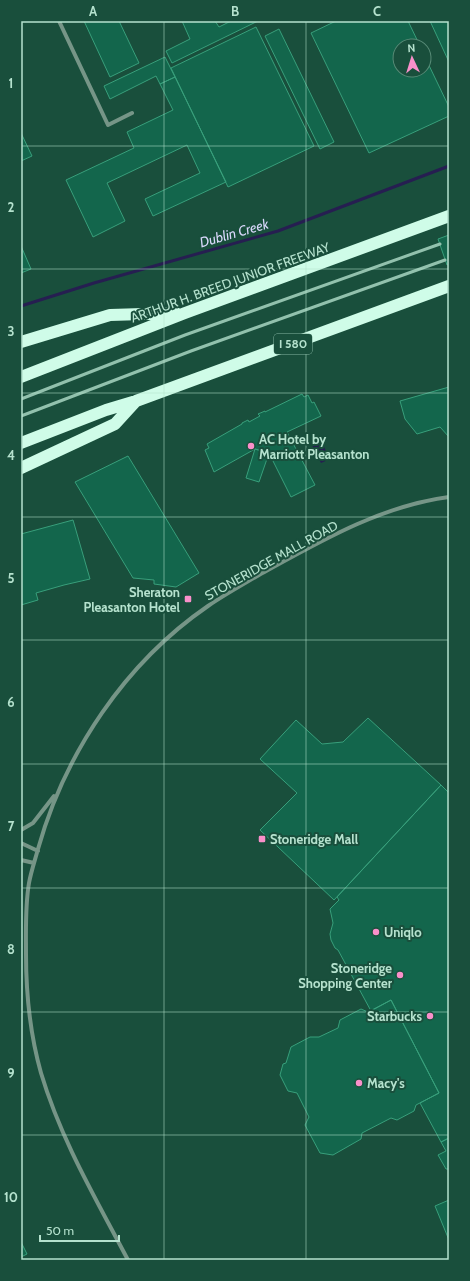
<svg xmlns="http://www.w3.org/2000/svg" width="470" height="1281" viewBox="0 0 470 1281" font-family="Cabin,sans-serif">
<rect width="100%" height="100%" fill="#194f3c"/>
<path fill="#261e51" d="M321 441 330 459 321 463 312 445Z"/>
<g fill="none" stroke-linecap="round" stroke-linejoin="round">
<path stroke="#261e51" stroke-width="3" d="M21 306 94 283 278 231 449 166"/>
</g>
<path fill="#13664c" stroke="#389f7b" d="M84 21H119L139 63 110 77Z
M182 21H215L219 27 231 21H258L172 63 166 51 190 39Z
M336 21H408L420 46H400V70H424V55L449 107V116L369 153 311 33Z
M430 21H449V62Z
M256 27 314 146 228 187 171 68Z
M279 29 334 142 320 149 265 36Z
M165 57 175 77 160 84 156 76 110 99 104 86Z
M175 77 226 182 153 216 145 199 200 173 187 145 107 183 125 221 93 237 66 180 134 148 127 132 173 110 160 84Z
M21 133 32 156 21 161Z
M449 235V264L447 265 438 239Z
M21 246 31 269 21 273Z
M449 387V437L440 427 417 434 405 419 400 401Z
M302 394 304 397 308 395 312 403 314 402 321 416 287 432 315 485 291 497 269 453 255 449 214 472 205 450 209 448 207 444 242 424V423L248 420 249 422 260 416 258 414 265 411V412Z
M255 449 269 453 259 482 246 478Z
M128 456 199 573 176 587 154 584V580L133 578 75 482Z
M73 520 90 579 64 585 36 593 38 600 21 605V534Z
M368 718 441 785 334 900 260 830 297 793 260 759 296 720 322 744 343 742Z
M441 785 449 793V1138L441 1142 420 1103 439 1093 391 1000 371 1011 338 950 335 948 331 940 330 934 333 923 330 909 339 900 337 897Z
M391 1000 439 1093 416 1105 414 1111 397 1120 391 1118 362 1133 361 1139 333 1155 320 1153 305 1125 309 1117 297 1093 288 1091 280 1075 283 1064 286 1063 291 1047 310 1037H319L338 1028 340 1020 361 1009 368 1012Z
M449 1138V1169H446L438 1155 446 1151 441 1142Z
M449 1200V1240L435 1206Z
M21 1242 27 1254 21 1257Z"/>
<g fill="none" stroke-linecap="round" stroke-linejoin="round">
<path stroke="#769587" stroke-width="4" d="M59 21 108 125 132 113
M21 830 33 823 54 796
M21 843 38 851
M21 860 34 863
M128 1260C96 1199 61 1140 41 1073 30 1034 26 994 26 954 26 930 25 906 29 883 31 872 35 860 38 849 65 753 125 663 208 606 224 595 242 585 259 575 319 542 380 506 449 497"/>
<path stroke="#cffce8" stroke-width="12" d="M21 342 110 315 176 313
M21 377 185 313 449 216
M21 443 106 410 136 401 449 286
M21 468 115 424 136 401"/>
<path stroke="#92c1ad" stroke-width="3" d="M21 399 185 335 440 244
M21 416 191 351 445 260"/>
</g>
<path fill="none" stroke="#b5e2ce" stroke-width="1" stroke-opacity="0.55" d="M164 21V1260M306 21V1260M21 146H449M21 269H449M21 393H449M21 517H449M21 640H449M21 764H449M21 888H449M21 1012H449M21 1135H449"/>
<g fill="#f990ca" stroke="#194f3c" stroke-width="1.5">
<circle cx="251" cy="446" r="4"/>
<rect x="184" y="595" width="8" height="8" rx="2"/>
<rect x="258" y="835" width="8" height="8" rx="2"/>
<circle cx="376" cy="932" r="4"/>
<circle cx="400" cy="975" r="4"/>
<circle cx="430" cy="1016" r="4"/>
<circle cx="359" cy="1083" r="4"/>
</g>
<g text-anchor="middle" stroke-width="4" stroke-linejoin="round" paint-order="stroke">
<rect fill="#194f3c" stroke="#86b6a2" stroke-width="1" x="274" y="334" width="38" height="20" rx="3"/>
<g font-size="12" font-weight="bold" fill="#b5e2ce">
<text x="293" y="348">I 580</text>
</g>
<g font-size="13" fill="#b5e2ce" stroke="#194f3c">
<text transform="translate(230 282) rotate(-20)" y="5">ARTHUR H. BREED JUNIOR FREEWAY</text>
<text transform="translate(271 560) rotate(-29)" y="5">STONERIDGE MALL ROAD</text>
</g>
<g font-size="13" font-weight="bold" fill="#b5e2ce" stroke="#194f3c" text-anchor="start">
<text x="259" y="444">AC Hotel by<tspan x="259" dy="15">Marriott Pleasanton</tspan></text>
<text x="180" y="597" text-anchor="end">Sheraton<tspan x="180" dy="15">Pleasanton Hotel</tspan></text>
<text x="270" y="844">Stoneridge Mall</text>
<text x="384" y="937">Uniqlo</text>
<text x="392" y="973" text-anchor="end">Stoneridge<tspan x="392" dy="15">Shopping Center</tspan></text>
<text x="422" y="1021" text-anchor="end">Starbucks</text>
<text x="367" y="1088">Macy's</text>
</g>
<g font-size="14" font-style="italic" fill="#d8d7fa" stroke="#194f3c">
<text transform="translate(234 233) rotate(-16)" y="5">Dublin Creek</text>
</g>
</g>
<rect width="470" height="1281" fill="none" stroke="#194f3c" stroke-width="44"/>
<g transform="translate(412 58) rotate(356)"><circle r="19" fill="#194f3c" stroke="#578a76"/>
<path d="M0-3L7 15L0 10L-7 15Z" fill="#f990ca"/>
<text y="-6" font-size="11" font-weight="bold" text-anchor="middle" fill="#b5e2ce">N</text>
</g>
<path d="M40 1235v6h79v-6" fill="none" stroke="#b5e2ce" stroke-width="2"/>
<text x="46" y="1235" font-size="12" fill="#b5e2ce" stroke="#194f3c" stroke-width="3" paint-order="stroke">50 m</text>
<rect x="22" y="22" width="426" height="1237" fill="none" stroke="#b5e2ce" stroke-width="1.5"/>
<g font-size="13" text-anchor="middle" font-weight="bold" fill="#b5e2ce">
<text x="93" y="16">A</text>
<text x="235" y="16">B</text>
<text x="377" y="16">C</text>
<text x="11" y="88">1</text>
<text x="11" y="212">2</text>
<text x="11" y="336">3</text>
<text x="11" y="460">4</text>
<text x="11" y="583">5</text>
<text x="11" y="707">6</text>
<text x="11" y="831">7</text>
<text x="11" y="954">8</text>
<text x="11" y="1078">9</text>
<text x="11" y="1202">10</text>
</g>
</svg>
